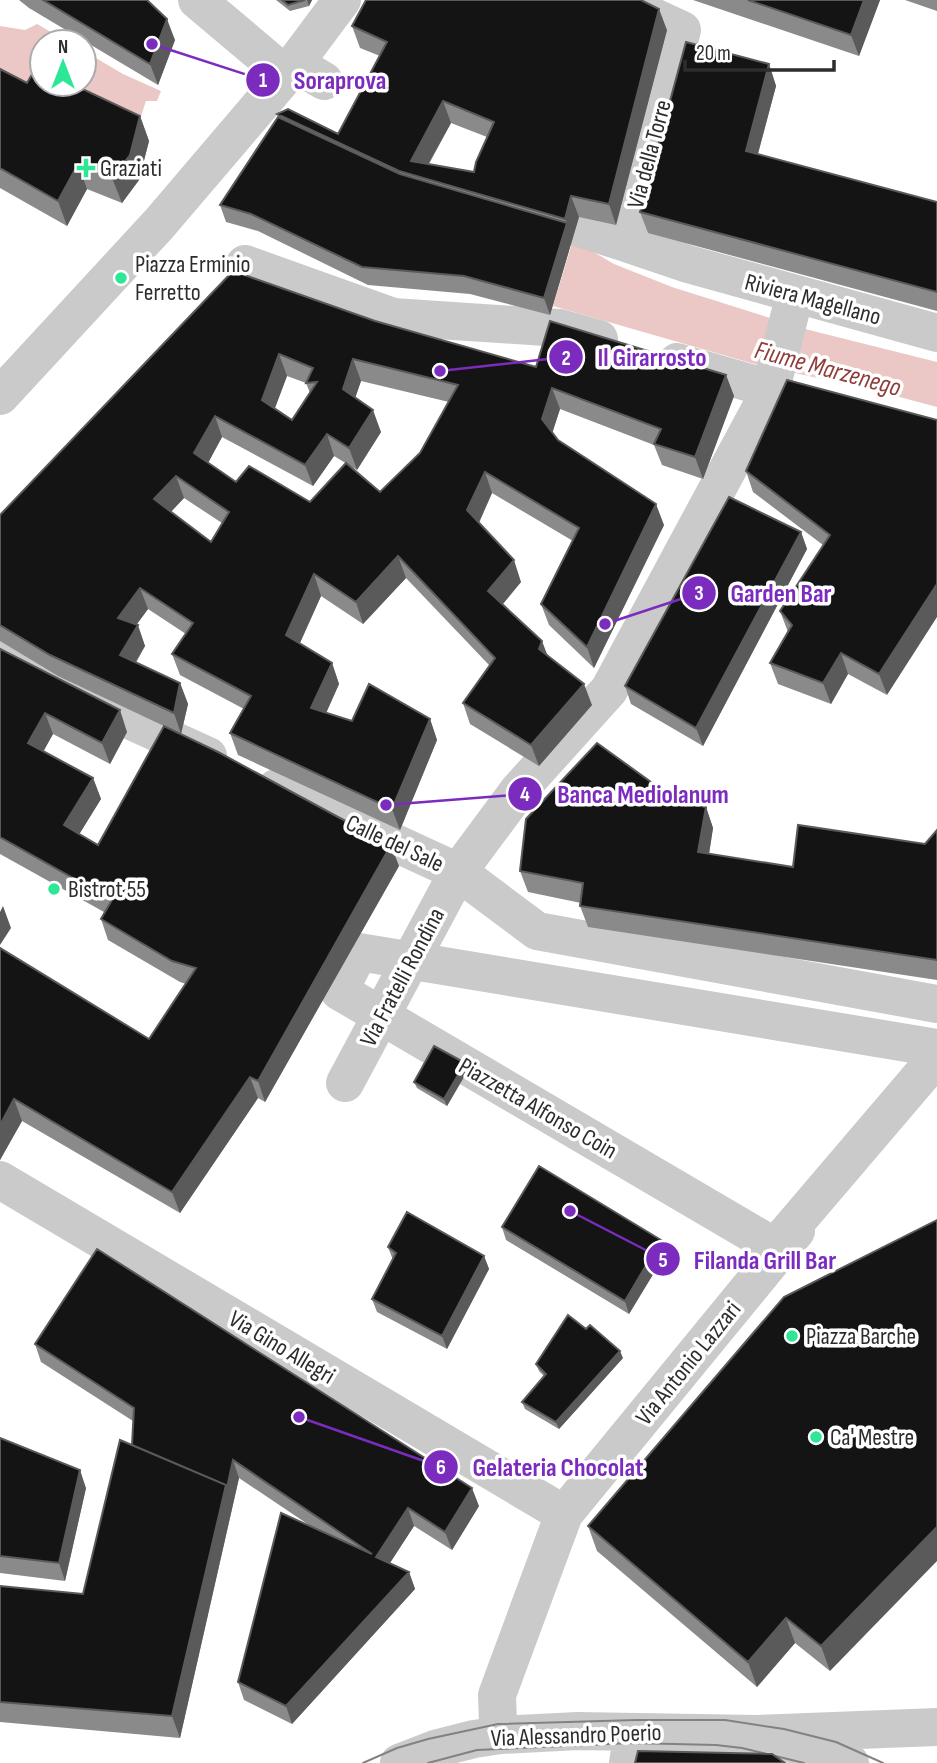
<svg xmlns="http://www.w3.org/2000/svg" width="937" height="1763" viewBox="0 0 937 1763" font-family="'Sofia Sans Condensed',sans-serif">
<rect width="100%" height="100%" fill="#fff"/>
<path fill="#ebc7c6" d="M37 24 68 42H42V84H84V51L123 74 161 91 157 101H146L135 134 0 89V26L25 30Z
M573 240 614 264 672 287 805 329 937 362V407L877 391 758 365 553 306Z"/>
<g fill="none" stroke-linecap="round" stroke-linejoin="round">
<path stroke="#cacaca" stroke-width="38" d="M197 0 286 75
M617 0 682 30 626 243 688 264 937 333
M294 63 324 81
M576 227 626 243
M245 264 393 317 560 328 599 339
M677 362 771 389
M0 396 159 224 286 75 342 0
M0 654 83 699 208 756
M276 788 458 872 518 791 609 690 771 389 795 294
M937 1048 359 952 339 991 775 1247 937 1057
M345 1083 458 872 537 931 937 1004
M0 1180 564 1514
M501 1735 498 1724 497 1695 564 1514 796 1231
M786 1742 850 1763
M399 1763 435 1749 474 1739 501 1735 578 1731 757 1734 937 1727
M628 1763 633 1732"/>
<path stroke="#828282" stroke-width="2" d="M363 1763 397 1748 428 1739 498 1724 636 1720H725L784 1729 836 1742 883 1763
M428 1763 477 1750 631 1743 716 1745 742 1748 804 1763"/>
</g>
<path fill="#8a8a8a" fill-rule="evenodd" d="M19 0H147L175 40 158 85 29 8Z
M276 0H312L309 6 290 11Z
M693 0H880L859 56Z
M905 0H937V11Z
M352 26 667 30 616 225 579 217 550 315 470 294 368 285 258 231 226 222 220 205 278 117 277 114 338 134 380 56 360 48ZM451 123 487 137 474 172 429 164Z
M769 64 776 86 758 154 937 202V311L648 233 640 212Z
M0 69 27 83 140 116 149 141 139 180 122 203 87 189 67 226 0 188Z
M233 271 375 321 536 367 726 375 734 396 703 479 662 465 654 445 560 409 552 433 558 440 664 525 594 668 549 625 541 604 573 541 492 493 479 523 521 582 503 604 592 705 539 766 470 724 463 703 489 665 406 578 363 624 321 596 300 643 332 663 339 684 326 713 352 721 430 719 437 740 400 830 238 755 230 733 244 709 180 675 172 654 186 634 148 609 137 624 145 646 136 663 180 683 188 704 181 734 399 866 265 1102 258 1098 180 1213 22 1121 0 1160V948L149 1039 186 984 180 982 108 940 101 919 104 912 0 854V649L127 732 110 764 53 734 43 751 93 778 101 799 79 834 98 845 164 726 58 676 0 641V515ZM287 376 306 383 310 393 292 420 275 408ZM361 381 449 402 420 453 380 492 310 502 236 482 208 463 222 437 313 486 334 456 357 470 381 432 355 398ZM184 498 222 523 211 542 171 512Z
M787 380 887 695 848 674 831 704 778 684 770 663 788 632 780 611 823 545 753 492 746 471Z
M801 532 807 549 703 746 631 704 625 686Z
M655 785 660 799 706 807 713 828 709 854 793 867 925 844 937 830V980L588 927 580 906 581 903 528 892 520 871Z
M468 1070 447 1106 417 1088 414 1082Z
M502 1227 661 1240 666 1253 629 1314 506 1240Z
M388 1247 484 1256 489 1269 447 1349 377 1312 372 1299 393 1260Z
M784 1297 830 1671 795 1643 757 1687 597 1551 588 1526Z
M35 1344 479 1506 452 1550 414 1526 390 1563 409 1572 415 1589 292 1724 244 1700 238 1682 312 1527 239 1478 180 1738 0 1722V1586L83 1594 132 1445 133 1421 41 1362Z
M623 1358 559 1429 525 1409 522 1402 544 1376 539 1371 536 1364Z
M0 1438 86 1488 65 1581 0 1573Z"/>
<path fill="#5a5a5a" d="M307 0H312L309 6Z
M864 0H880L859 56 851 35Z
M659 9 667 30 616 225 609 204Z
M167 19 175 40 158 85 150 64Z
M769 64 776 86 753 172 746 151Z
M443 101 451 123 421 177 411 161Z
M140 116 149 141 139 180 122 203 112 178Z
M78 164 87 189 67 226 58 201Z
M571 196 579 217 550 315 544 298 567 223 565 219Z
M279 354 287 376 270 421 262 400Z
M353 359 361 381 351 410 343 389Z
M726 375 734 396 703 479 695 457Z
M552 388 560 409 550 440 542 419Z
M373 410 381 432 357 470 349 448Z
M215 416 222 437 202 474 194 453Z
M327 434 334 456 313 486 305 465Z
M485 472 492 493 475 531 467 510Z
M176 476 184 498 162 521 154 499Z
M656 504 664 525 594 668 587 647Z
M801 532 807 549 703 746 696 728Z
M398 556 406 578 363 624 356 602Z
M514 560 521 582 496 612 488 591Z
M314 574 321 596 294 656 286 635Z
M937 584V617L887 695 879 674Z
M140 588 148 609 126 639 118 618Z
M138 625 145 646 127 676 120 655Z
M542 641 550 662 539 649Z
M841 653 848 674 831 704 823 683Z
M332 663 339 684 319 729 311 708Z
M180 683 188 704 181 734 174 713Z
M584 684 592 705 539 766 531 745Z
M120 710 127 732 110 764 102 743Z
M45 713 53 734 36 765 28 743Z
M430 719 437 740 400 830 392 809Z
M93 778 101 799 72 846 64 825Z
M655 785 662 806 652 798Z
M706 807 713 828 706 873 698 852Z
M391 845 399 866 265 1102 258 1081Z
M3 906 11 928 0 945V912Z
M465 1063 468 1070 447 1106 444 1099Z
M250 1077 258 1098 180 1213 172 1192Z
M14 1099 22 1121 0 1160V1125Z
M661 1240 666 1253 629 1314 625 1301Z
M484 1256 489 1269 447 1349 442 1336Z
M620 1351 623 1358 559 1429 556 1422Z
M233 1460 239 1478 180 1738 172 1716 226 1485Z
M80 1470 86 1488 65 1581 59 1563Z
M472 1488 479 1506 452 1550 445 1532Z
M408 1508 414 1526 382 1575 376 1557Z
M937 1527V1561L830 1671 821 1646Z
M409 1572 415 1589 292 1724 286 1706Z
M786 1618 795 1643 757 1687 748 1662Z"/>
<path fill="#141414" stroke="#5a5a5a" stroke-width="2" fill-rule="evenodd" d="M43 0H147L167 19 150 64Z
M282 0H305L288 5Z
M366 0H641L659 9 609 204 571 196 565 219 399 171 277 114 288 109 338 134 387 42 352 26ZM443 101 494 122 476 162 474 172 411 161Z
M748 0H864L851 35Z
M686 42 769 64 746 151 937 202V292L640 212Z
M36 67 42 70V84H72L140 116 130 155 112 178 78 164 58 201 0 168V69L27 83Z
M278 117 400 174 567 223 544 298 464 276 362 267 251 214 220 205Z
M233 271 375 321 536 367 550 321 726 375 695 457 654 444 661 429 552 388 542 419 558 440 656 504 587 647 541 604 579 528 485 472 467 510 514 560 488 591 542 641 539 649 584 684 531 745 463 703 495 658 398 556 356 602 314 574 286 635 332 663 311 708 352 721 369 684 430 719 392 809 230 733 251 696 172 654 193 623 140 588 118 618 138 625 120 655 180 683 174 713 50 655 0 625V515ZM279 354 313 368 306 383 317 382 292 420 262 400ZM353 359 458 385 420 453 380 492 346 463 310 502 249 466 236 482 194 453 215 416 305 465 327 434 349 448 373 410 343 389ZM176 476 229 512 211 542 154 499Z
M787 380 937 420V584L879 674 841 653 823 683 770 663 792 625 780 611 830 535 746 471Z
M729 497 801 532 696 728 625 686Z
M0 649 120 710 102 743 45 713 28 743 93 778 64 825 98 845 164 726 218 752 338 817 391 845 258 1081 250 1077 172 1192 14 1099 0 1125V948L149 1039 196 968 172 961 101 919 112 900 0 837Z
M597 743 655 785 652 798 706 807 698 852 793 867 798 825 925 844 937 830V960L580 906 583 883 520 871 526 819Z
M434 1046 465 1063 444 1099 414 1082Z
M539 1166 661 1240 625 1301 502 1227Z
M407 1212 484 1256 442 1336 372 1299 396 1253 388 1247Z
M937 1220V1527L821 1646 786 1618 748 1662 588 1526 784 1297Z
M97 1249 472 1488 445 1532 408 1508 376 1557 409 1572 286 1706 238 1682 281 1513 372 1554 233 1460 227 1488 226 1485 132 1445 134 1408 35 1344Z
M568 1315 586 1329 590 1325 620 1351 556 1422 522 1402 546 1374 536 1364Z
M0 1438 80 1470 59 1563 0 1556Z
M120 1440 226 1485 172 1716 0 1702V1586L83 1594Z
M638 1751 772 1754 785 1763H635Z"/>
<g fill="#2de696" stroke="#fff" stroke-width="2.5">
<path d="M82.5 157.5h7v7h7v7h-7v7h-7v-7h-7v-7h7z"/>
<circle cx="121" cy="278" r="7"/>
<circle cx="54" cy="889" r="7"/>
<circle cx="792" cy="1336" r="7"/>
<circle cx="816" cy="1437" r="7"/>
</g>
<g text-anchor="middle" stroke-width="7" stroke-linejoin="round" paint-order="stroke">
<g font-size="24" fill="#2d2d2d" stroke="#fff">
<text transform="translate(649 154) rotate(-75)" y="8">Via della Torre</text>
<text transform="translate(813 299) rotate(15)" y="8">Riviera Magellano</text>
<text transform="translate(395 843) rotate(25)" y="8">Calle del Sale</text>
<text transform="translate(402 977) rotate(-62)" y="8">Via Fratelli Rondina</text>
<text transform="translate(538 1108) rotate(30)" y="8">Piazzetta Alfonso Coin</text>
<text transform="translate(282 1347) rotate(31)" y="8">Via Gino Allegri</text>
<text transform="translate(688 1363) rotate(-51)" y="8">Via Antonio Lazzari</text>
<text transform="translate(576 1735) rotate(-2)" y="8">Via Alessandro Poerio</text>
</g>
<g font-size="24" fill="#2d2d2d" stroke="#fff" text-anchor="start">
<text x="100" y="176">Graziati</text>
<text x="135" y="272">Piazza Erminio<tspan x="135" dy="28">Ferretto</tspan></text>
<text x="68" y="897">Bistrot 55</text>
<text x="806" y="1344">Piazza Barche</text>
<text x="830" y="1445">Ca' Mestre</text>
</g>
<g font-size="26" font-style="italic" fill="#8f3d3b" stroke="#fff">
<text transform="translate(828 368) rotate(15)" y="9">Fiume Marzenego</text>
</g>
</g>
<path fill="none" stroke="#7b2cbf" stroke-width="2.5" d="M152 44L263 80M440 371L566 357M605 624L699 593M386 805L525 794M570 1211L663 1259M299 1417L441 1467"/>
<g fill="#7b2cbf" stroke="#fff" stroke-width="2.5">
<circle cx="152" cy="44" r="7"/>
<circle cx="440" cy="371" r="7"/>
<circle cx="605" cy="624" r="7"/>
<circle cx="386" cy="805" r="7"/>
<circle cx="570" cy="1211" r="7"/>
<circle cx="299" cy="1417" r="7"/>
<circle cx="263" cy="80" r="18"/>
<circle cx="566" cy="357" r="18"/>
<circle cx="699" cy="593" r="18"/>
<circle cx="525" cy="794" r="18"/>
<circle cx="663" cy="1259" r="18"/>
<circle cx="441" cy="1467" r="18"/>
</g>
<g font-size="21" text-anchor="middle" font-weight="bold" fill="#fff">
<text x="263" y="87">1</text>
<text x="566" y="365">2</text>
<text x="699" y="600">3</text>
<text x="525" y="801">4</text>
<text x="663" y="1267">5</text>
<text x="441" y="1474">6</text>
</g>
<g font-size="26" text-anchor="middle" font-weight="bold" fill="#7b2cbf" stroke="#fff" stroke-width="7" stroke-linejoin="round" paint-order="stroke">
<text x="340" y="89">Soraprova</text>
<text x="652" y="366">Il Girarrosto</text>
<text x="781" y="602">Garden Bar</text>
<text x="643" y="803">Banca Mediolanum</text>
<text x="765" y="1269">Filanda Grill Bar</text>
<text x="558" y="1476">Gelateria Chocolat</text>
</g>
<g transform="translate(63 63)"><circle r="33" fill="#ffffff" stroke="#ababab" stroke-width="2"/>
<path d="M0-5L12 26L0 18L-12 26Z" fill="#2de696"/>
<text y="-10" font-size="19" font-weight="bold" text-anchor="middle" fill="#2d2d2d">N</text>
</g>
<path d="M685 60v10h149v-10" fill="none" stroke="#2d2d2d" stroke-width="3.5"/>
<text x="696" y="60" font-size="21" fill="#2d2d2d" stroke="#ffffff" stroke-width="5" paint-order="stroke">20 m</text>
</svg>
